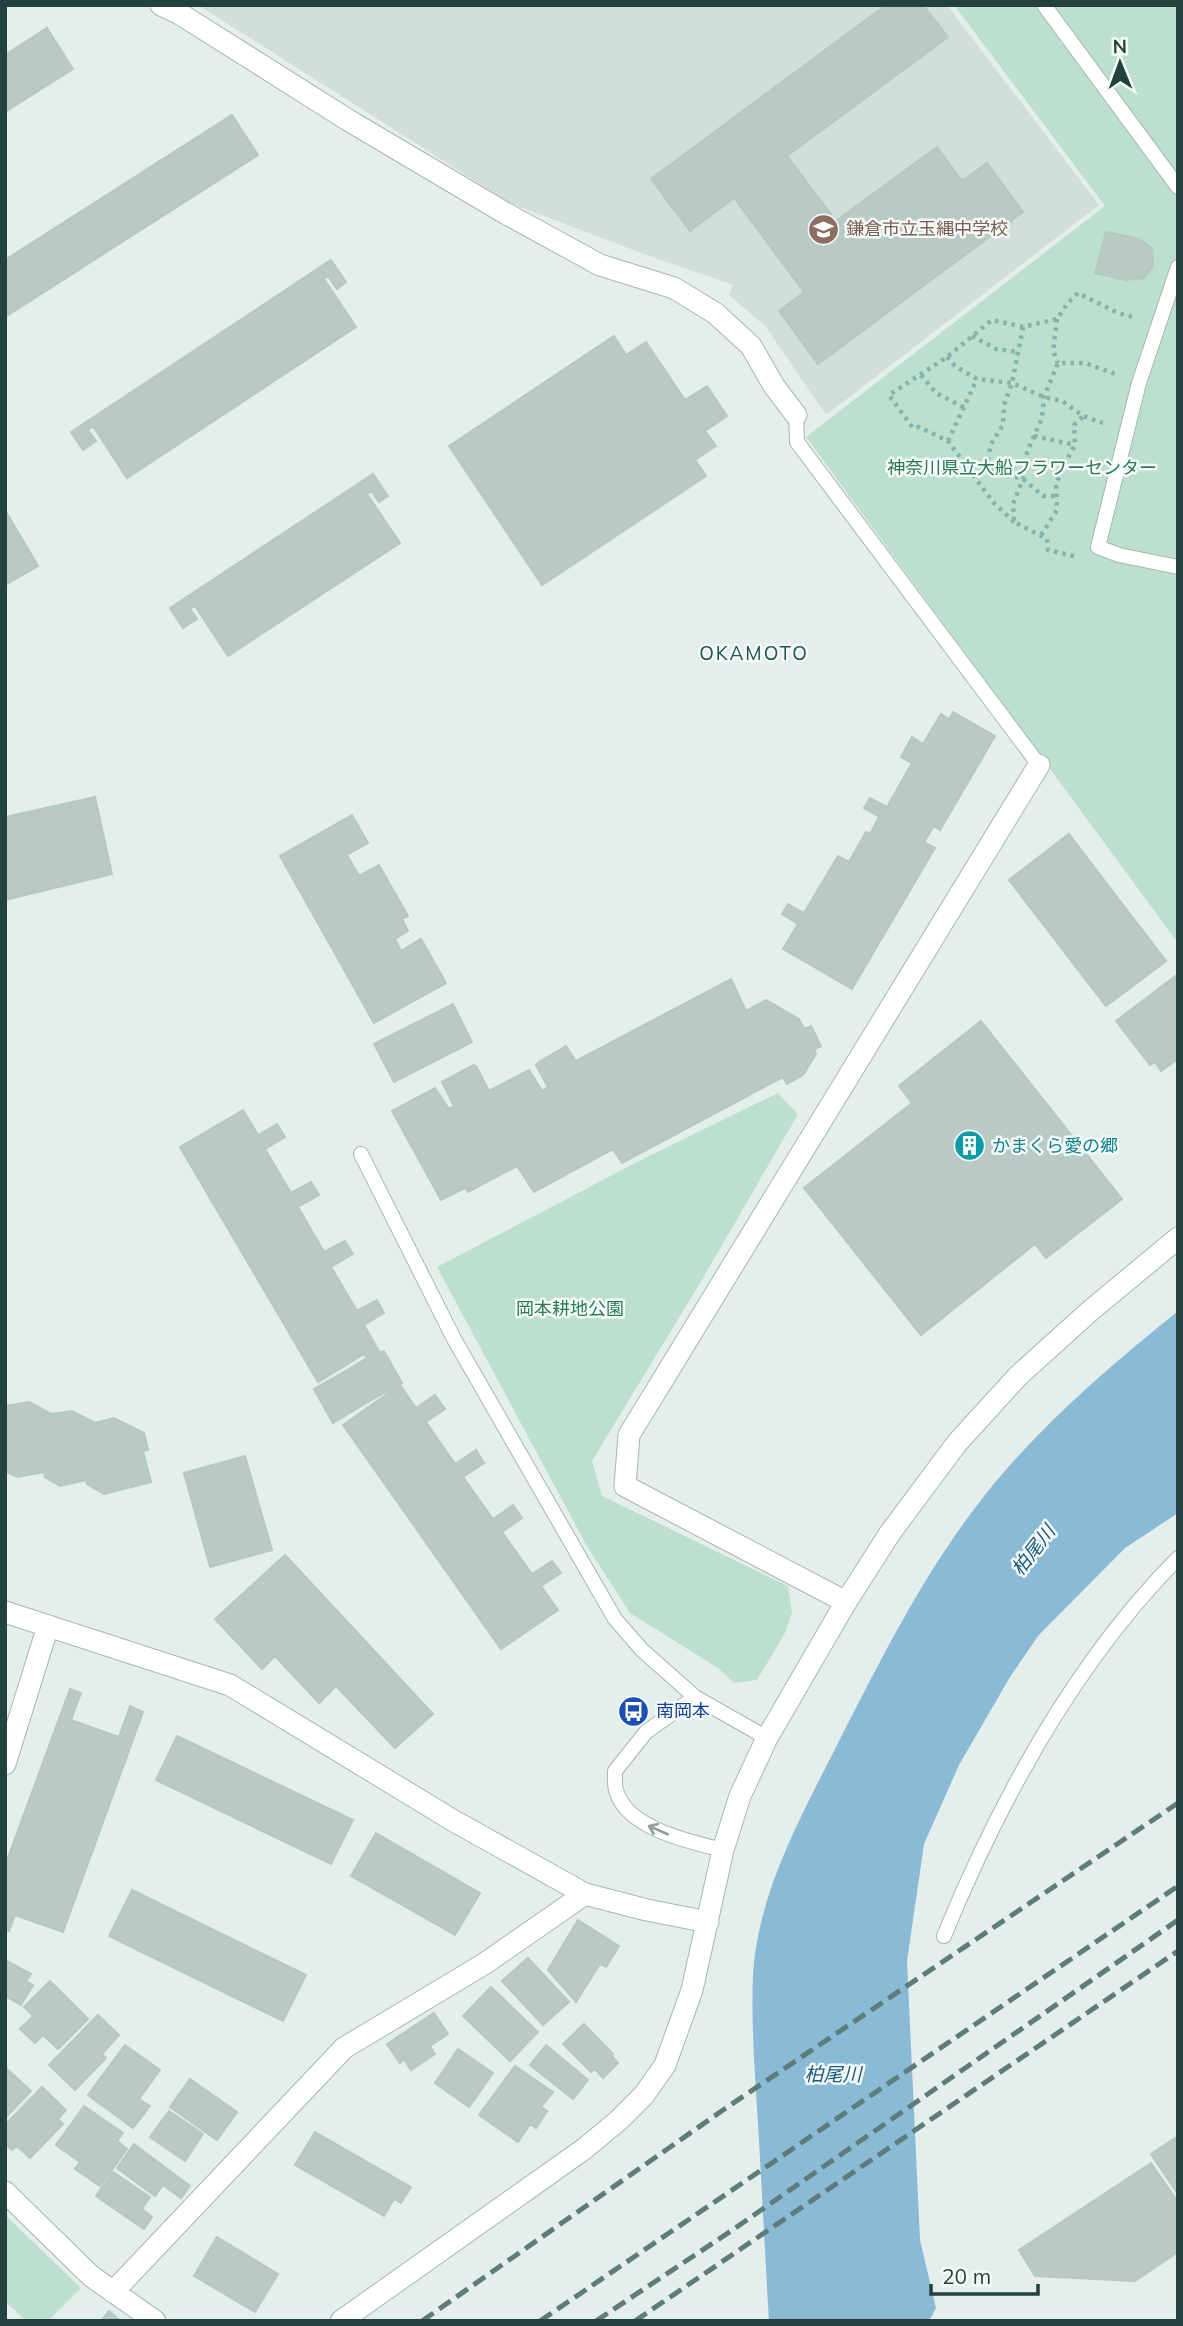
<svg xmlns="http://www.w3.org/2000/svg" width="1183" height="2326" viewBox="0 0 1183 2326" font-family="Mulish,'Noto Sans JP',sans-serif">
<rect width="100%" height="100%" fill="#e4eeec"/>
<path fill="#d2dedb" d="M198 5H947L1099 205 826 415 766 327 729 295 733 285 644 254 510 203Z"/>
<path fill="#bce0cd" d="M954 5H1178V943L806 437 1105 206Z
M778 1093 798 1114 700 1283 592 1461 602 1496 788 1586 792 1613 784 1635 757 1680 734 1683 718 1668 630 1613 588 1548 437 1267 639 1161Z
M5 2215 81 2288 48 2321H26L5 2301Z"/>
<path fill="#8abad5" d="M1178 1311V1513L1125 1548 1038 1636 1010 1677 959 1765 924 1844 907 1961 920 2240 936 2308 929 2321H769C765 2255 762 2190 758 2124 755 2075 751 2024 753 1974 758 1895 798 1822 833 1753 883 1655 932 1555 1004 1472 1056 1412 1116 1361 1178 1311Z"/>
<path fill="#b9c9c5" stroke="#b6c8c4" stroke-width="2" d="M886 5H923L948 37 787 156 836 221 937 147 962 181 987 163 1023 212 818 364 779 311 804 292 734 198 690 231 651 179Z
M47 28 73 69 5 112V55Z
M232 115 258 155 8 315 5 310V260Z
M1106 232 1139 239 1152 248 1153 266 1144 278 1126 280 1095 273Z
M331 260 346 282 337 289 328 276 324 279 356 327 127 478 93 426 88 430 96 441 83 450 71 432Z
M614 336 626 355 646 342 685 400 707 386 727 416 705 431 716 446 695 460 706 476 542 585 449 446Z
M373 474 388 496 379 502 371 491 367 494 400 543 228 656 195 606 190 609 197 619 183 628 170 608Z
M5 510 38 566 5 585Z
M953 712 995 736 940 830 934 826 924 842 935 848 852 989 783 949 798 924 782 914 788 904 804 913 838 856 849 862 866 832 870 834 879 817 864 808 870 798 887 807 912 763 901 757 912 737 923 744 941 714 949 719Z
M95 797 112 874 5 900V817Z
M352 815 368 843 347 855 359 876 379 865 408 916 402 919 408 931 395 939 401 951 421 939 446 983 374 1023 280 856Z
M1069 834 1166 961 1106 1006 1009 880Z
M1178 974V1059L1161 1071 1155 1062 1150 1065 1116 1021Z
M731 979 746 1011 766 1000 799 1019 804 1029 811 1026 821 1046 814 1050 816 1054 803 1075 787 1084 783 1077 622 1163 613 1149 534 1192 517 1166 468 1192 465 1188 441 1200 392 1111 435 1088 449 1109 454 1106 442 1082 473 1065 476 1066 489 1091 529 1070 542 1091 548 1087 536 1065 539 1062 566 1046 576 1061Z
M453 1004 472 1042 394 1082 374 1044Z
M981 1021 1122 1199 1046 1258 1035 1244 921 1335 804 1188 912 1103 899 1086Z
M243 1110 258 1135 277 1124 285 1137 265 1149 291 1193 311 1182 319 1195 298 1207 324 1252 345 1241 353 1254 331 1267 357 1311 377 1300 384 1313 364 1325 380 1353 384 1351 402 1383 366 1403 347 1370 367 1358 364 1354 318 1382 180 1147Z
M347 1370 366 1403 333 1423 314 1389Z
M400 1385 416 1408 435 1395 445 1409 426 1422 455 1464 476 1450 484 1463 463 1477 493 1519 513 1505 522 1518 502 1532 532 1574 552 1561 561 1573 541 1586 558 1610 501 1649 343 1425Z
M29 1402 51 1414 72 1411 95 1423 114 1418 144 1433 148 1450 143 1451 151 1482 104 1494 87 1484 86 1480 60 1486 45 1477 44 1472 18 1477 5 1471V1406Z
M245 1456 272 1550 210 1567 184 1473Z
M285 1555 433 1714 395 1748 336 1686 319 1703 275 1656 262 1669 215 1619Z
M70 1689 81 1693 71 1720 119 1737 130 1706 143 1712 63 1932 15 1915 9 1931 5 1930V1866Z
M177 1736 353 1820 331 1864 156 1780Z
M376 1833 480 1893 455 1935 351 1876Z
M132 1890 306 1975 283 2021 109 1936Z
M578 1920 619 1946 606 1967 600 1964 576 2002 548 1970Z
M528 1958 569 2002 543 2025 502 1981Z
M5 1960 31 1974 26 1981 33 1985 21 2005 5 1996Z
M50 1981 88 2019 58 2049 43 2035 35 2043 20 2029 33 2016 24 2007Z
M491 1987 538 2032 510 2061 463 2016Z
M434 2013 448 2034 430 2046 435 2054 411 2070 404 2059 400 2063 387 2044Z
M98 2015 119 2035 102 2054 106 2058 75 2090 49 2065Z
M584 2024 613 2054 612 2056 618 2063 603 2078 595 2069 591 2072 563 2044Z
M125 2045 160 2070 139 2099 150 2106 133 2128 88 2095Z
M546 2045 588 2080 573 2099 530 2065Z
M458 2049 493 2073 469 2107 435 2083Z
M515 2066 553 2092 541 2107 547 2111 536 2128 530 2124 518 2142 479 2115Z
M5 2067 31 2091 5 2118Z
M190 2079 237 2112 217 2140 170 2107Z
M42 2087 66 2110 58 2119 63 2124 30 2158 17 2146 12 2150 5 2143V2125Z
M84 2106 123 2133 117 2141 127 2149 100 2186 75 2169 80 2162 56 2145Z
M169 2111 203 2134 185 2161 150 2137Z
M315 2132 411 2187 401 2203 394 2199 384 2216 295 2165Z
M1178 2136V2194L1151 2154Z
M134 2144 190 2186 181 2198 163 2185 155 2196 117 2168Z
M1151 2163 1178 2202V2252L1135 2281 1035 2276 1019 2250Z
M113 2172 150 2197 142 2209 152 2217 144 2229 96 2196Z
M217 2237 278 2274 255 2312 194 2276Z
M109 2311 121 2321H101Z"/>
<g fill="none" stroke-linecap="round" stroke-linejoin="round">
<defs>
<path id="lane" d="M1044 5 1178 187
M1178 267 1139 383 1098 547 1119 555 1178 567
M796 415 797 442 1039 765
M361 1154 454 1339 615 1619 642 1650 695 1697 767 1738
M695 1697 646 1732 615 1771C615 1778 614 1787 617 1793 629 1829 691 1842 723 1850
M944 1936C999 1802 1075 1662 1178 1558"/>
<path id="street" d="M161 5 180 14 348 120 505 213 600 265 674 288 715 313 751 346 774 386 796 415
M846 1602 625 1486 629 1435 1039 765
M5 1764 48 1626
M5 2192 91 2276 155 2321
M113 2292 344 2048 484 1964 585 1894"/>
<path id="secondary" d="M5 1612 230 1685 454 1821 585 1894 647 1910 708 1922
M341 2321 584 2149 619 2120 644 2095 665 2065 692 1990 723 1850 740 1796 767 1738 846 1602 890 1533 957 1443 1018 1376 1090 1311 1178 1238"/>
</defs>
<use href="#lane" stroke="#a6b7b5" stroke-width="16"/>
<use href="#street" stroke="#a6b7b5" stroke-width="23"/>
<use href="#secondary" stroke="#a2bab7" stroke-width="23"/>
<path stroke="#83b3ad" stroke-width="4.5" stroke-dasharray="3.5 5" stroke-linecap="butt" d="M1057 319C1056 334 1050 349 1058 363
M1023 327 1012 383 1004 405 1003 425 991 444 986 469 1023 479 1043 496H1056
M972 336 996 349 1019 352
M947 357 955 366 977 379 1012 383 1044 397 1062 401 1083 416 1103 423
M921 375 936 393 965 408
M1034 436 1075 445
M948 441 977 379
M1014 522 993 502 948 441 919 427 913 428 889 395 947 357 992 320 1023 327 1057 319 1067 304 1078 293 1118 313 1136 318
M1041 535 1057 510 1056 484 1065 463 1075 445 1074 425 1083 416
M1074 556 1048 550 1047 539 1014 522 1013 504 1026 471 1027 452 1042 418 1044 397 1058 363H1085L1115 374"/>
<use href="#lane" stroke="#fff" stroke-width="14"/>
<use href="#street" stroke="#fff" stroke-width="21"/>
<use href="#secondary" stroke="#fff" stroke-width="21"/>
<path stroke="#5d7c7a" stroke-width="5" stroke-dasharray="14 7" stroke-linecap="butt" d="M422 2321 723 2110 1178 1803
M540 2321 1178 1886
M596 2321 731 2231 1178 1920
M635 2321 1178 1951"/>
</g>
<defs><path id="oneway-shaft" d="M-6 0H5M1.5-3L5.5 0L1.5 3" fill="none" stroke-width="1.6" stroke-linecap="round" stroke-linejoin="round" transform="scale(1.75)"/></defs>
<use stroke="#90a09f" href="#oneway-shaft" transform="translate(658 1830) rotate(-156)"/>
<defs>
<symbol id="school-disc" viewBox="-11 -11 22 22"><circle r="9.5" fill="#8d6e63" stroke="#f5faf8"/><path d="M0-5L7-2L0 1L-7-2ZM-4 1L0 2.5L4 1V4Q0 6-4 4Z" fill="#fff"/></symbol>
<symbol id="building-disc" viewBox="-11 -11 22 22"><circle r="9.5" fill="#0f9aa8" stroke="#f5faf8"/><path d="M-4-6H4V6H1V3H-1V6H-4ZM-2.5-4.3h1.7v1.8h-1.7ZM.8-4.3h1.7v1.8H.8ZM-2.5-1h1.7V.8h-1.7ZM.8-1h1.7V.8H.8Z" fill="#fff"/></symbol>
<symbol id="bus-disc" viewBox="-11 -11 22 22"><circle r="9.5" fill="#1a4fb4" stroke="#f5faf8"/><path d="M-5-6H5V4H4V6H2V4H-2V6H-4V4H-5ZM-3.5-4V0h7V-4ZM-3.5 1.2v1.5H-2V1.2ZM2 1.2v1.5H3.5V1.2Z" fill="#fff"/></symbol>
</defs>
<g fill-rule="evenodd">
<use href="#school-disc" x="806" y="212" width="35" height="35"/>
<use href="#building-disc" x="952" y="1128" width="35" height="35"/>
<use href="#bus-disc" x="616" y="1694" width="35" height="35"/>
</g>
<g text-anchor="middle" stroke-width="5" stroke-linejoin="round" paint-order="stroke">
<g font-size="18" fill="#785e54" stroke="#f5faf8" text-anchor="start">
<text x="846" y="235">鎌倉市立玉縄中学校</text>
</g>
<g font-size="18" fill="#2a7a59" stroke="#f5faf8">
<text x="1022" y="474">神奈川県立大船フラワーセンター</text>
<text x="570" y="1315">岡本耕地公園</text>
</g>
<g font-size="18" fill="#0d838f" stroke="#f5faf8" text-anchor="start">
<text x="992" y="1152">かまくら愛の郷</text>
</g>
<g font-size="18" fill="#164399" stroke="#f5faf8" text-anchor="start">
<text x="656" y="1717">南岡本</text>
</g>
<g font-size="19" letter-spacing="2" fill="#1d5452" stroke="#f5faf8">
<text x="754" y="660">OKAMOTO</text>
</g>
<g font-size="19" font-style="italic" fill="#195a80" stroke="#f5faf8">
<text transform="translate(1033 1550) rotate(-52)" y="7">柏尾川</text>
<text x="833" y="2081">柏尾川</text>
</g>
</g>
<rect width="1183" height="2326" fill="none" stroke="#22413f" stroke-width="14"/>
<g transform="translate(1120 63) rotate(359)" stroke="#f5faf8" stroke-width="5" paint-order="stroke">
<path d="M0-5L12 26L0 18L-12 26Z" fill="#22413f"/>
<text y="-10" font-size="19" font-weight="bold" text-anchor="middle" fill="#22413f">N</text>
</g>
<path d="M931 2284v10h107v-10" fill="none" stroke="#22413f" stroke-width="3.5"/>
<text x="942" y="2284" font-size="21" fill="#22413f" stroke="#f5faf8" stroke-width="5" paint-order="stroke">20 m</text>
</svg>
